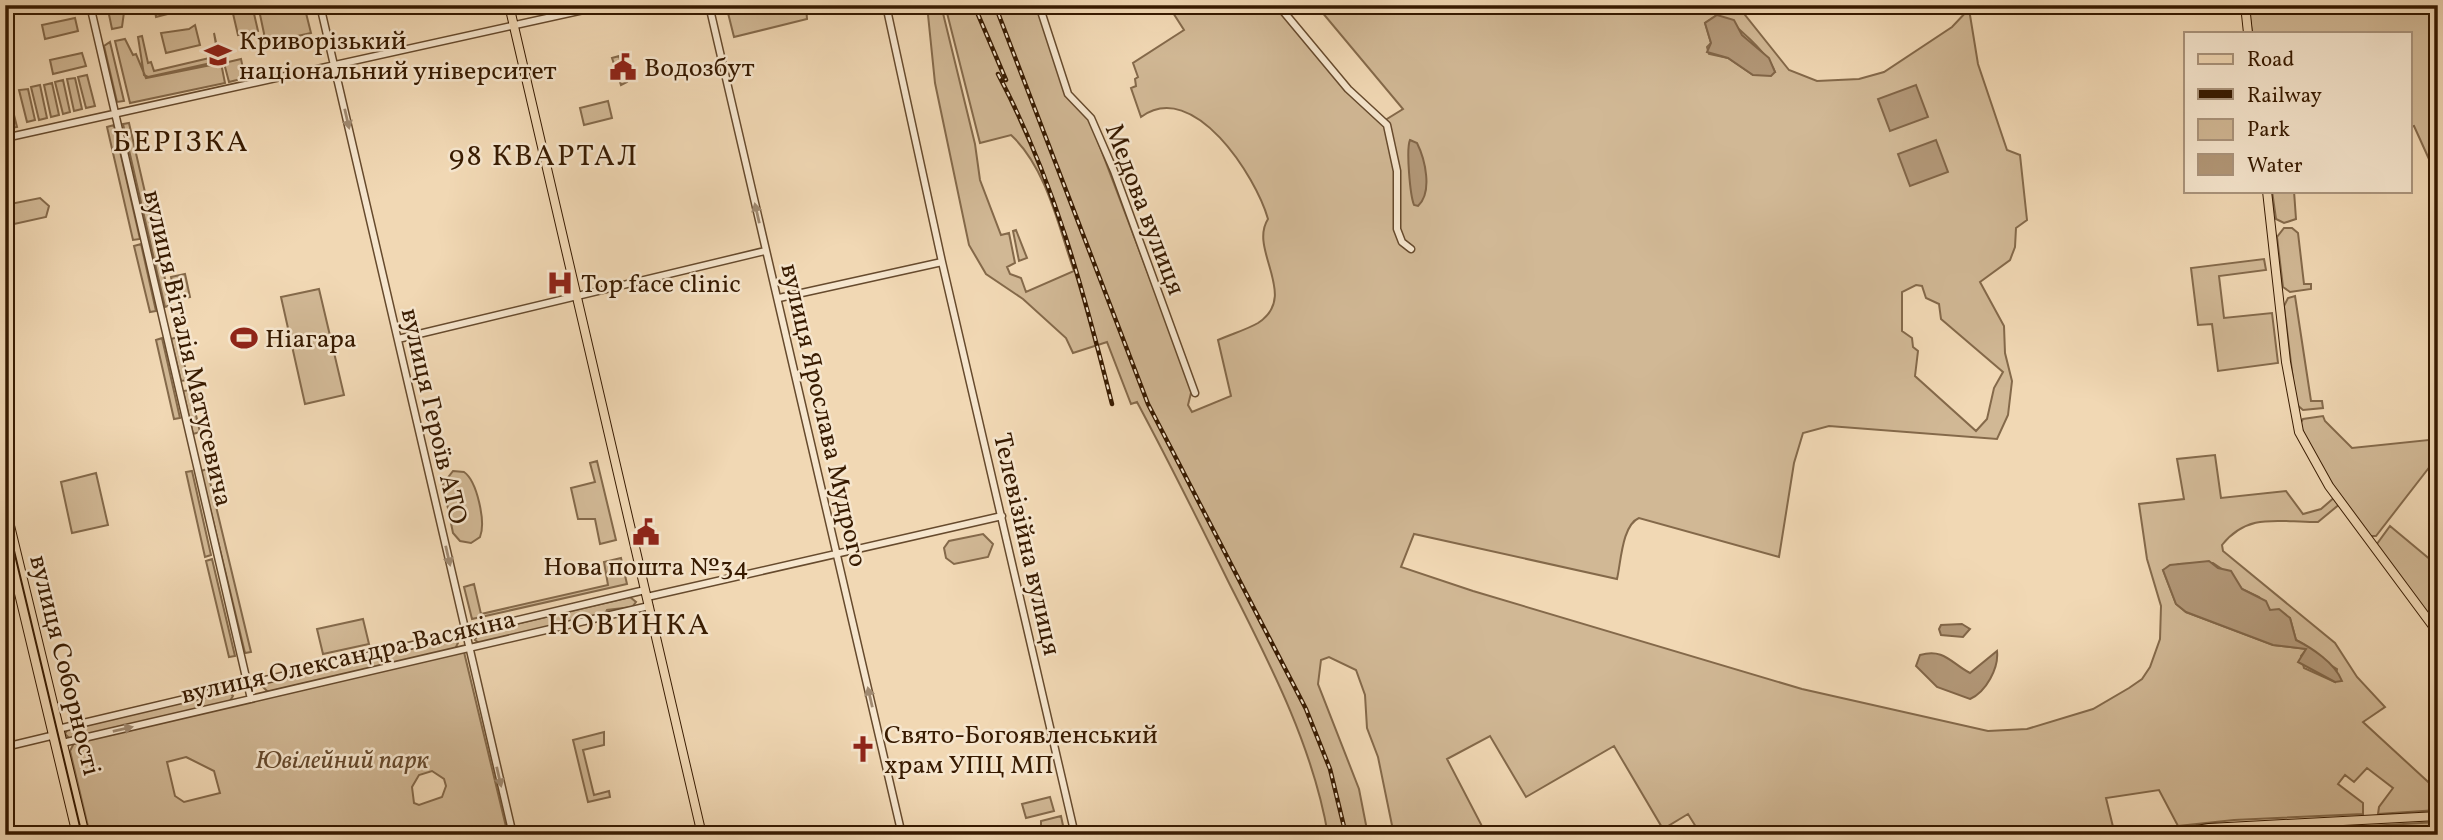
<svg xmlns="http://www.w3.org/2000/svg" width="2443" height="840" viewBox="0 0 2443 840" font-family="Vollkorn,serif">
<rect width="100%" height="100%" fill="#f1d8b4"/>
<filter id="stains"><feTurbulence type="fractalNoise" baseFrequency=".00286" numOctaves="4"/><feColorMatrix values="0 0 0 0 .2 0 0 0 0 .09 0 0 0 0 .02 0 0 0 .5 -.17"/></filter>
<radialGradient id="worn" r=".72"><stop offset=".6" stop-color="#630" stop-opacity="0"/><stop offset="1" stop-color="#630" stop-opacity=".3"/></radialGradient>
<path fill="#d1b895" stroke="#84694a" stroke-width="2" fill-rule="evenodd" d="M107 5H125L122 27 112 29Z
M154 5H191V8L156 17Z
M231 5H252L258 31 238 35Z
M258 5H304L311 33 266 43Z
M726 5H806L807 19 734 37Z
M927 5H941L975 144 980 180 1001 235 1009 233 1015 263 1007 267 1010 274 1021 278 1026 292 1074 271C1059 229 1047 168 1011 135L980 143 945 5H1037L1067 94 1089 118 1192 389 1188 405 1192 412 1231 396 1218 340C1231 334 1246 330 1258 323 1300 296 1248 250 1268 219 1256 177 1194 78 1141 117L1131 88 1136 86 1135 79 1138 77 1133 63 1184 30 1168 5H1276L1382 122 1403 109 1316 5H1737L1789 70 1817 81 1859 79 1884 72 1952 27 1969 9 1978 64 2007 150 2020 155 2027 220 2016 228 2015 247 2010 260 1980 282 2004 326 2005 353 2012 381 2008 415 1997 439 1829 426 1803 433 1794 463 1779 557 1639 518C1622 525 1621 562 1617 579L1414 534 1401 567 1473 591 1802 689 1988 731 2027 729 2093 709 2129 688 2142 679 2150 667 2160 639 2161 606 2147 559 2139 504 2184 499 2177 459 2215 455 2221 498 2286 491 2303 514 2321 509 2336 496 2341 503 2318 522C2281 523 2249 511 2222 545L2223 551 2335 643 2357 677 2385 707 2363 722 2438 791V810L2378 814 2379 807 2393 788 2367 768 2354 782 2345 775 2338 784 2363 803V814L2234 820 2178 826 2159 790 2106 798 2115 835H1701L1688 814 1663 829 1614 746 1526 797 1490 736 1447 759 1484 830 1475 835H1394L1378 757 1367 728 1365 695 1356 670 1329 657 1321 660 1318 684 1359 789 1368 835H1328C1313 746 1269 662 1229 583 1199 522 1169 462 1137 402L1131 404 1107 342 1073 353 1066 338 1023 299 986 274 969 245 935 83ZM1717 15C1736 23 1768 54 1775 72L1753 75 1728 58 1709 54 1707 47 1711 43 1705 23ZM1916 285 1922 286 1926 298 1939 304 1941 319 2003 372 1994 388 1987 419 1976 431 1915 376 1918 351 1913 347 1912 338 1902 331V292ZM2213 563 2232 576 2242 589 2259 597 2270 610 2290 618 2296 640C2312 648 2321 660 2337 669L2335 682 2304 668 2301 656 2307 649 2273 645 2186 612 2176 604 2163 570 2179 564Z
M2248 5H2438V179L2414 126 2410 127V33H2252Z
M75 18 78 31 45 39 42 25Z
M195 25 200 45 166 53 161 33 189 29Z
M214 33 220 61 148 77 144 75 138 37 142 36 148 63 151 62 154 71 218 56Z
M125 39 133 55 136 54 146 78 221 63 225 83 130 103 115 41Z
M110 42 124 101 117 102 104 46Z
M82 53 86 66 53 74 50 60Z
M619 56 627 82 621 85 612 58Z
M241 59 245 78 229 82 224 63Z
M87 75 95 106 86 108 78 77Z
M75 78 82 109 74 111 67 79Z
M63 80 70 112 63 114 55 82Z
M52 83 59 115 51 117 44 85Z
M40 85 47 118 39 120 31 87Z
M28 89 35 120 27 122 19 90Z
M8 91 17 127 5 129V92Z
M608 101 612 118 584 125 580 108Z
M129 123 171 305 165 307 123 124Z
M114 125 140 239 133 240 107 127Z
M2272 191H2294L2296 219 2284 223 2276 219Z
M40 198 49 206 46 217 5 226V205Z
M2284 228H2292L2298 233 2304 284H2311V289L2290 292 2283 287 2277 237Z
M1016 230 1027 258 1019 261 1013 231Z
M141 244 156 311 150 312 134 246Z
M2264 259 2266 270 2219 276 2224 318 2272 313 2278 363 2218 371 2212 324 2198 325 2191 268Z
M185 274 190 297 176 300 171 277Z
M319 289 344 395 305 404 281 297Z
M2295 296 2311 401H2322L2323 408 2303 410 2296 404 2284 306 2288 298Z
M178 337 188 380 181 381 171 339Z
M162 338 180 418 174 419 156 340Z
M190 390 200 432 193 434 183 391Z
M2323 416 2325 421 2352 448 2438 439V456L2376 536H2370C2344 501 2316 466 2300 424L2303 419Z
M597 461 616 540 600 544 595 519H578L571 488 595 482 590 463Z
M207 469 251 652 245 653 201 471Z
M192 471 211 555 205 557 186 472Z
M453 471 464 472C477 481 486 522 480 537L471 543 460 541 453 533 443 484Z
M96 473 108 525 72 533 61 482Z
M2390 526 2438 566V633L2374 548Z
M983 534 993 544 988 557 954 564 946 558 944 548 949 541Z
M621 558 627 584 472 619 464 587 474 584 481 614 608 585 604 562Z
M212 559 235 656 229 657 206 561Z
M630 597 636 602 632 607 607 610 605 614 479 643 475 640 479 633Z
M363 619 369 644 323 654 317 629Z
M453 639 458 643 455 649 268 692 263 687 268 682Z
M464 652 508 835H90L70 751 74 743ZM186 757 214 771 220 793 184 802 175 796 167 762ZM432 771 444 779 446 786 442 797 419 805 414 803 412 787 419 775Z
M228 691 233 696 230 701 70 739 65 734 67 730Z
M604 732V745L583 750 594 795 609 791 610 797 588 802 573 740Z
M1050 797 1054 811 1026 818 1022 804Z
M1061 816 1065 835H1041V821Z
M2438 822V835H2210Z"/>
<path fill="#b29777" stroke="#816547" stroke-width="2" d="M1717 15 1734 20 1742 35 1769 58 1775 72 1771 76 1753 75 1728 58 1707 52 1711 43 1705 23Z
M1916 85 1928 117 1890 131 1878 99Z
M1410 140 1417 143C1425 159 1433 192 1418 206L1414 205C1410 195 1406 149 1410 140Z
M1936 140 1948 172 1910 186 1898 154Z
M2209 561 2218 568 2231 571 2242 589 2266 601 2270 610 2279 609 2290 618 2296 640C2312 648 2335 663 2342 681L2335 682 2298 662 2306 649 2273 645 2186 612 2176 604 2163 570 2170 565Z
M1962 624 1970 629 1963 637 1941 635 1939 629 1941 625Z
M1997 651C1999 668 1986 692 1970 699L1937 687 1916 666 1920 655C1944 648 1951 663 1970 673Z"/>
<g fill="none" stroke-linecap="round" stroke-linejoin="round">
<defs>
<path id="minor" d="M90 5 251 699
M320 5 513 835
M709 5 902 835
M1039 5 1068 94 1091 118 1114 171 1195 393
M1278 5 1348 89 1387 125 1397 171V229L1402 242 1411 249
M5 138 606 5
M942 262 1075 835
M779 298 942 262 886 5
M398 339 765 251
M5 593 18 586
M647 597 1002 516
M58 729 645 590
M58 744 649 606
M5 747 55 735"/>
<path id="major" d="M509 5 702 835
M2245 5 2248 33
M2267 191 2286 362 2299 432 2329 486 2438 633
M5 505 85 835
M5 535 77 835
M2164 835 2209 828 2438 816"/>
</defs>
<use href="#minor" stroke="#664a2d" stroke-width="9"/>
<use href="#major" stroke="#371a00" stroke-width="10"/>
<use href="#minor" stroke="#f6e6ce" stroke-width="6"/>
<use href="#major" stroke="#f1d8b4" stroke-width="8"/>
<path stroke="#371a00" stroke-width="2" d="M5 513 82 835"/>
<defs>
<path id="rail" d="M974 5 1006 80
M995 5 1148 404 1306 709 1330 769 1346 835
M998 74C1054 180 1083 289 1112 404"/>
</defs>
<use href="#rail" stroke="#371a00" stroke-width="4.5"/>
<use href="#rail" stroke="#f6e6ce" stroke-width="2" stroke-dasharray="5" stroke-linecap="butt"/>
</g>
<defs><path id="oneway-solid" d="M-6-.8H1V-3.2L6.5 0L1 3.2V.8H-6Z" transform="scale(1.75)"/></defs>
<g fill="#a08a71">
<use href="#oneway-solid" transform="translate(347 119) rotate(77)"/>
<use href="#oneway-solid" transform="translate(757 213) rotate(-103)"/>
<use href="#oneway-solid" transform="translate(448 556) rotate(77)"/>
<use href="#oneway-solid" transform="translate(870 697) rotate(-103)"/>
<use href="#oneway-solid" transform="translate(123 729) rotate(-13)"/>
<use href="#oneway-solid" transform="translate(499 777) rotate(77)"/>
</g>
<defs>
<symbol id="university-bare" viewBox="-9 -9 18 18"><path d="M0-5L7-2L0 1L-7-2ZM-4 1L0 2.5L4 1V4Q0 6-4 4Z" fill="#8f2418" stroke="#f6e6ce" stroke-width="2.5" paint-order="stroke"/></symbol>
<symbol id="civic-bare" viewBox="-9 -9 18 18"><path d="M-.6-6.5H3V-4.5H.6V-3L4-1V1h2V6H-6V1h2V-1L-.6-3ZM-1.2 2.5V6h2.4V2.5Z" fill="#8f2418" stroke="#f6e6ce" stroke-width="2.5" paint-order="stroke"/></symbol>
<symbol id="hospital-bare" viewBox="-9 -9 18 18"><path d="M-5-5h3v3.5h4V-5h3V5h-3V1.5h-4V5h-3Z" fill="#8f2418" stroke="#f6e6ce" stroke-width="2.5" paint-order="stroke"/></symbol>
<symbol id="stadium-bare" viewBox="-9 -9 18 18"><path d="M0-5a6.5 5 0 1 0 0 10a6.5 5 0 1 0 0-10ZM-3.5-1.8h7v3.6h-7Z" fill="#8f2418" stroke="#f6e6ce" stroke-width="2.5" paint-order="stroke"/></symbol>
<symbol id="church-bare" viewBox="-9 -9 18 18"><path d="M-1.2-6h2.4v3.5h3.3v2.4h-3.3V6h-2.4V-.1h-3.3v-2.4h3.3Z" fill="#8f2418" stroke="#f6e6ce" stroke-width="2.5" paint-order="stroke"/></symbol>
</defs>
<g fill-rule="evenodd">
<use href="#university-bare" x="199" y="36" width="38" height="38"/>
<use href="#civic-bare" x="604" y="48" width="38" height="38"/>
<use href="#hospital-bare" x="541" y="264" width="38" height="38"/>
<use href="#stadium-bare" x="225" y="319" width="38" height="38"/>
<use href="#civic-bare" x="627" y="513" width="38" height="38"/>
<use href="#church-bare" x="844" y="730" width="38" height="38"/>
</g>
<g text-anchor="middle" stroke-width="5" stroke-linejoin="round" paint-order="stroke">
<g font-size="26" fill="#371a00" stroke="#f6e6ce" text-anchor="start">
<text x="239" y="49">Криворізький<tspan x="239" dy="30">національний університет</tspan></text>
<text x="644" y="76">Водозбут</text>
<text x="581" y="292">Top face clinic</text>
<text x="265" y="347">Ніагара</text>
<text x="646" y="575" text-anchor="middle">Нова пошта №34</text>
<text x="884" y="743">Свято-Богоявленський<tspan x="884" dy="30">храм УПЦ МП</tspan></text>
</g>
<g font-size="26" fill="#371a00" stroke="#f6e6ce">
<text transform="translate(1146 209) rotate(69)" y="9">Медова вулиця</text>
<text transform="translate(189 348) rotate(77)" y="9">вулиця Віталія Матусевича</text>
<text transform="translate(825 415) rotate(77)" y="9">вулиця Ярослава Мудрого</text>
<text transform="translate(435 416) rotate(77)" y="9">вулиця Героїв АТО</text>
<text transform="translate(1028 544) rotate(77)" y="9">Телевізійна вулиця</text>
<text transform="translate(348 656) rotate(-13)" y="9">вулиця Олександра Васякіна</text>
<text transform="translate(66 665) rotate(76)" y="9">вулиця Соборності</text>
</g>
<g font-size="26" font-style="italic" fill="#65492d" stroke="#f6e6ce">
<text x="342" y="768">Ювілейний парк</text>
</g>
<g font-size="30" letter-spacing="2" fill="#371a00" stroke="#f6e6ce">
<text x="181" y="151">БЕРІЗКА</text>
<text x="544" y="165">98 КВАРТАЛ</text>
<text x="629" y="634">НОВИНКА</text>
</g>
</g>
<rect width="2443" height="840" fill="none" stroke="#f1d8b4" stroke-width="28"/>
<rect x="7" y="7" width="2429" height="826" fill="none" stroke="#371a00" stroke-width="3.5"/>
<rect x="14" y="14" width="2415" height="812" fill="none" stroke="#371a00" stroke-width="2"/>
<rect x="2184" y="32" width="228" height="161" fill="#f6e6ce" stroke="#aa947c" stroke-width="2"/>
<rect x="2198" y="54" width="35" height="10" fill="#f1d8b4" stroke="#aa947c" stroke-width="2"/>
<text x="2247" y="66" font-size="21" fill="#371a00">Road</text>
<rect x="2198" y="89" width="35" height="10" fill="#371a00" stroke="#aa947c" stroke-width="2"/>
<text x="2247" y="102" font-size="21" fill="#371a00">Railway</text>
<rect x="2198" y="119" width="35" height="21" fill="#d1b895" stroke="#aa947c" stroke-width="2"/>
<text x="2247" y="136" font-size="21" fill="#371a00">Park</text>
<rect x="2198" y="154" width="35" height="21" fill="#b29777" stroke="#aa947c" stroke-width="2"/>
<text x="2247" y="172" font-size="21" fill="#371a00">Water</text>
<rect width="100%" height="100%" filter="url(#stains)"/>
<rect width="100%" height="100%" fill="url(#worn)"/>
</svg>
